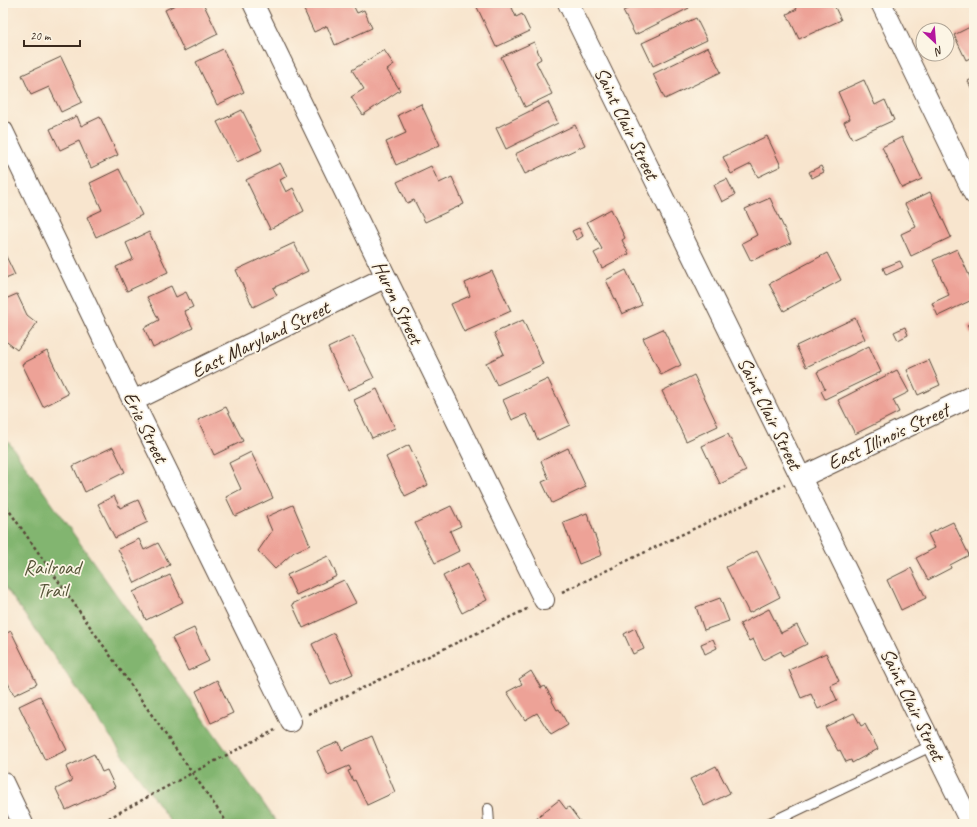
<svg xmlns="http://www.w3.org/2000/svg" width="977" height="827" viewBox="0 0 977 827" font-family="Caveat,sans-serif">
<rect width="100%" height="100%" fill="#fcf5e5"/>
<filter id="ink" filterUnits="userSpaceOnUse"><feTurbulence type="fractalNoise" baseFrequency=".025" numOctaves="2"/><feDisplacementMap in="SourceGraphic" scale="8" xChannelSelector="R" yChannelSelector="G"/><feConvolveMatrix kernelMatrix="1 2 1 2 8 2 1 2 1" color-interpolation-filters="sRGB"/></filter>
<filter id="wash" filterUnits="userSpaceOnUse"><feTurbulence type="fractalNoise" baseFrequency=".012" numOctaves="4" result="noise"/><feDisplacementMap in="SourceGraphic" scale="16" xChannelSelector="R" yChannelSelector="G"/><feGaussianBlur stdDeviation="0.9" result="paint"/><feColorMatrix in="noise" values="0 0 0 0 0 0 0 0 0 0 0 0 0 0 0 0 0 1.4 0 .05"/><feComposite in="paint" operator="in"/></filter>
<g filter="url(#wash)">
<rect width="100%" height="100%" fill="#f8e5ce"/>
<path fill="#82b570" stroke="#5e7047" d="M3 434 278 824H172L3 584Z"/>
<g id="blocks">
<path fill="#eda297" d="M3 3H13L3 8Z
M179 3H203L218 34 184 51 165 10Z
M319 3H352L357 13 364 10 372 28 335 45 327 26 314 32 304 10Z
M475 3H510L516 17 522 14 530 31 496 47Z
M640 3H687L689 8 635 35 623 11Z
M794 3H833L841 20 799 39 787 14 797 9Z
M696 18 707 40 653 66 642 43Z
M974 25V56L966 60 954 35Z
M534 42 541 59 536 62 552 94 525 107 501 57Z
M708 47 721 72 665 99 653 74Z
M223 49 244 92 217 105 196 62Z
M384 50 394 65 387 70 400 90 363 115 351 97 364 89 352 70Z
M61 57 82 102 61 112 49 87 31 95 22 75Z
M974 78V94L968 81Z
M864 80 875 105 885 100 894 120 852 139 844 122 850 119 838 92Z
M548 102 558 123 506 149 496 128Z
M421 104 440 145 396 165 386 142 406 133 398 115Z
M242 110 262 150 237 162 217 122Z
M77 116 81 126 100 117 118 155 91 168 79 141 60 150 50 129Z
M575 125 585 145 525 174 515 154Z
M767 136 781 166 758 177 751 164 731 174 723 157Z
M902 137 922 179 902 188 882 147Z
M280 163 287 176 280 180 286 192 293 188 304 211 270 229 246 180Z
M431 166 439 183 452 177 464 204 425 222 414 200 407 203 397 182Z
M821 166 824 172 812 178 809 172Z
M119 169 142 215 96 237 87 217 102 210 90 183Z
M727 179 735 195 722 202 714 185Z
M930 192 951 237 911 256 901 234 916 227 905 204Z
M770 198 791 243 751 261 742 243 757 235 745 209Z
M611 209 625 238 622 240 629 254 602 268 594 253 602 249 587 222Z
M579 228 583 236 577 240 572 231Z
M149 232 168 272 127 291 116 267 133 259 126 243Z
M294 243 308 271 273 288 277 295 253 307 236 270Z
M957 249 974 286V299L938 316 932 303 949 295 933 260Z
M3 250 15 275 3 280Z
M827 253 841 280 784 311 769 284Z
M900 261 903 267 886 275 883 268Z
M626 270 642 305 622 314 606 280Z
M492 271 511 311 464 332 451 304 470 296 465 283Z
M171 286 176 297 186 292 193 307 184 311 193 328 153 348 144 328 159 320 147 297Z
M17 294 27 315 37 323 17 350 3 339 4 333 3 330V300Z
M855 318 865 339 806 367 796 346Z
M523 320 543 364 497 385 486 363 504 354 494 333Z
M974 322V341L967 325Z
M905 327 908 335 898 340 894 332Z
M663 329 681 365 661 375 643 338Z
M353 336 374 378 348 390 328 348Z
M869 346 881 372 825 399 821 391 825 389 817 372Z
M47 351 68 394 43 407 22 364Z
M929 360 940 385 918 395 907 370Z
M897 370 909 392 893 400 899 412 855 434 838 400Z
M694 375 718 426 686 441 662 391Z
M548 379 570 425 538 440 526 414 512 420 503 400Z
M377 389 395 428 372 438 354 400Z
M226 407 243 441 214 455 198 420Z
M728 434 746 471 720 484 702 446Z
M409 445 428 485 405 496 386 457Z
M113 447 125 472 85 492 73 466Z
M568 448 586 487 552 503 542 482 549 479 541 461Z
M251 452 273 498 235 516 226 497 241 489 229 463Z
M114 496 120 508 138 500 148 522 115 538 98 504Z
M293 505 310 545 294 552 275 569 258 551 272 531 266 517Z
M451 506 461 526 450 531 459 551 435 563 415 523Z
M587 513 602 555 579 564 563 522Z
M953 522 969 555 950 565 951 568 928 580 916 558 935 548 928 534Z
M139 539 144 550 158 543 170 565 135 583 118 549Z
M757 551 780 597 749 613 726 567Z
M328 556 337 576 296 595 287 575Z
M468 563 487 600 462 613 443 576Z
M911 568 926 598 901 610 887 580Z
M170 575 183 602 146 620 133 592Z
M344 580 356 603 303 628 292 604Z
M720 598 729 621 704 630 696 607Z
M769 609 781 633 797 625 807 644 783 656 781 651 763 660 753 639 749 641 740 624Z
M194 628 209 661 188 671 172 638Z
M635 628 644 649 633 654 624 634Z
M11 631 37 684 14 695 3 673V635Z
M334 633 353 674 331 684 312 644Z
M713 639 717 648 705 654 701 644Z
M826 653 839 681 830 685 837 700 818 709 811 694 801 698 789 670Z
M531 671 541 688 545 686 553 700 552 701 557 710 559 709 568 725 551 735 537 713 525 720 507 692 522 684 519 679Z
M217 680 233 713 211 723 196 691Z
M40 696 67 750 45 760 19 706Z
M854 713 861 726 865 724 878 749 852 763 851 760 846 762 840 750 838 751 825 727Z
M372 736 395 792 367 805 355 780 353 781 348 771 351 770 349 766 328 775 317 751 339 742 342 750Z
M94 754 102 772 107 770 115 787 66 810 56 789 72 781 66 767Z
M716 766 730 793 704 806 690 779Z
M559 800 566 809 569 807 582 824H541L536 818Z"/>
</g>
</g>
<g filter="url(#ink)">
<use href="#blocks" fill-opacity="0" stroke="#574638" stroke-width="1"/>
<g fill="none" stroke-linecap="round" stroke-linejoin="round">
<defs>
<path id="service" d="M488 809 489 824
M768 824 933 745"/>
<path id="minor" d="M253 3 386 277 544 600
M568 3 971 824
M881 3 974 194
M3 131 133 401 291 722
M133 401 386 277
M802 477 974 395
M3 782 23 824"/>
</defs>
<use href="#service" stroke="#574638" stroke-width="12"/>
<use href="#minor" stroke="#574638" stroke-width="22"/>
<path stroke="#574638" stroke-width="2.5" stroke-dasharray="3 3" stroke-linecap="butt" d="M3 502 228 824
M562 592 785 485
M308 714 527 609
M98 824 192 773 275 730"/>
<use href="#service" stroke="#fff" stroke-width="10"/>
<use href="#minor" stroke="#fff" stroke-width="20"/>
</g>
</g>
<g text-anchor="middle" stroke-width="3.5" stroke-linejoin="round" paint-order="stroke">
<g font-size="20" fill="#3b2a1e" stroke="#fcf5e5">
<text transform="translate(627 123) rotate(64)" y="7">Saint Clair Street</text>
<text transform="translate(398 302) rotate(64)" y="7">Huron Street</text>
<text transform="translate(260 339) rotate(-26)" y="7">East Maryland Street</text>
<text transform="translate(770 413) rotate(64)" y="7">Saint Clair Street</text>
<text transform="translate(146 427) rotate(64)" y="7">Erie Street</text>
<text transform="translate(888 436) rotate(-25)" y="7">East Illinois Street</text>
<text transform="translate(913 704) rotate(64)" y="7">Saint Clair Street</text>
</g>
<g font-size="20" fill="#555437" stroke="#fcf5e5">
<text x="52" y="574">Railroad<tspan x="52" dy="23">Trail</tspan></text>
</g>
</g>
<rect width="977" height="827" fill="none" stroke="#fcf5e5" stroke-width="16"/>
<g transform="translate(935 42) rotate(154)"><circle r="19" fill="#fcf5e5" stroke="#afa495"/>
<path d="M0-3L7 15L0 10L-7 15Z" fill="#b5179e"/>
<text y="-6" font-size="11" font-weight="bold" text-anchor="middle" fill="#3b2a1e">N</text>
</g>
<path d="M24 40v6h56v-6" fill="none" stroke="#3b2a1e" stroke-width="2"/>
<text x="30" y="40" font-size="12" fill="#3b2a1e" stroke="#fcf5e5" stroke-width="3" paint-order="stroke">20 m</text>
</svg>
